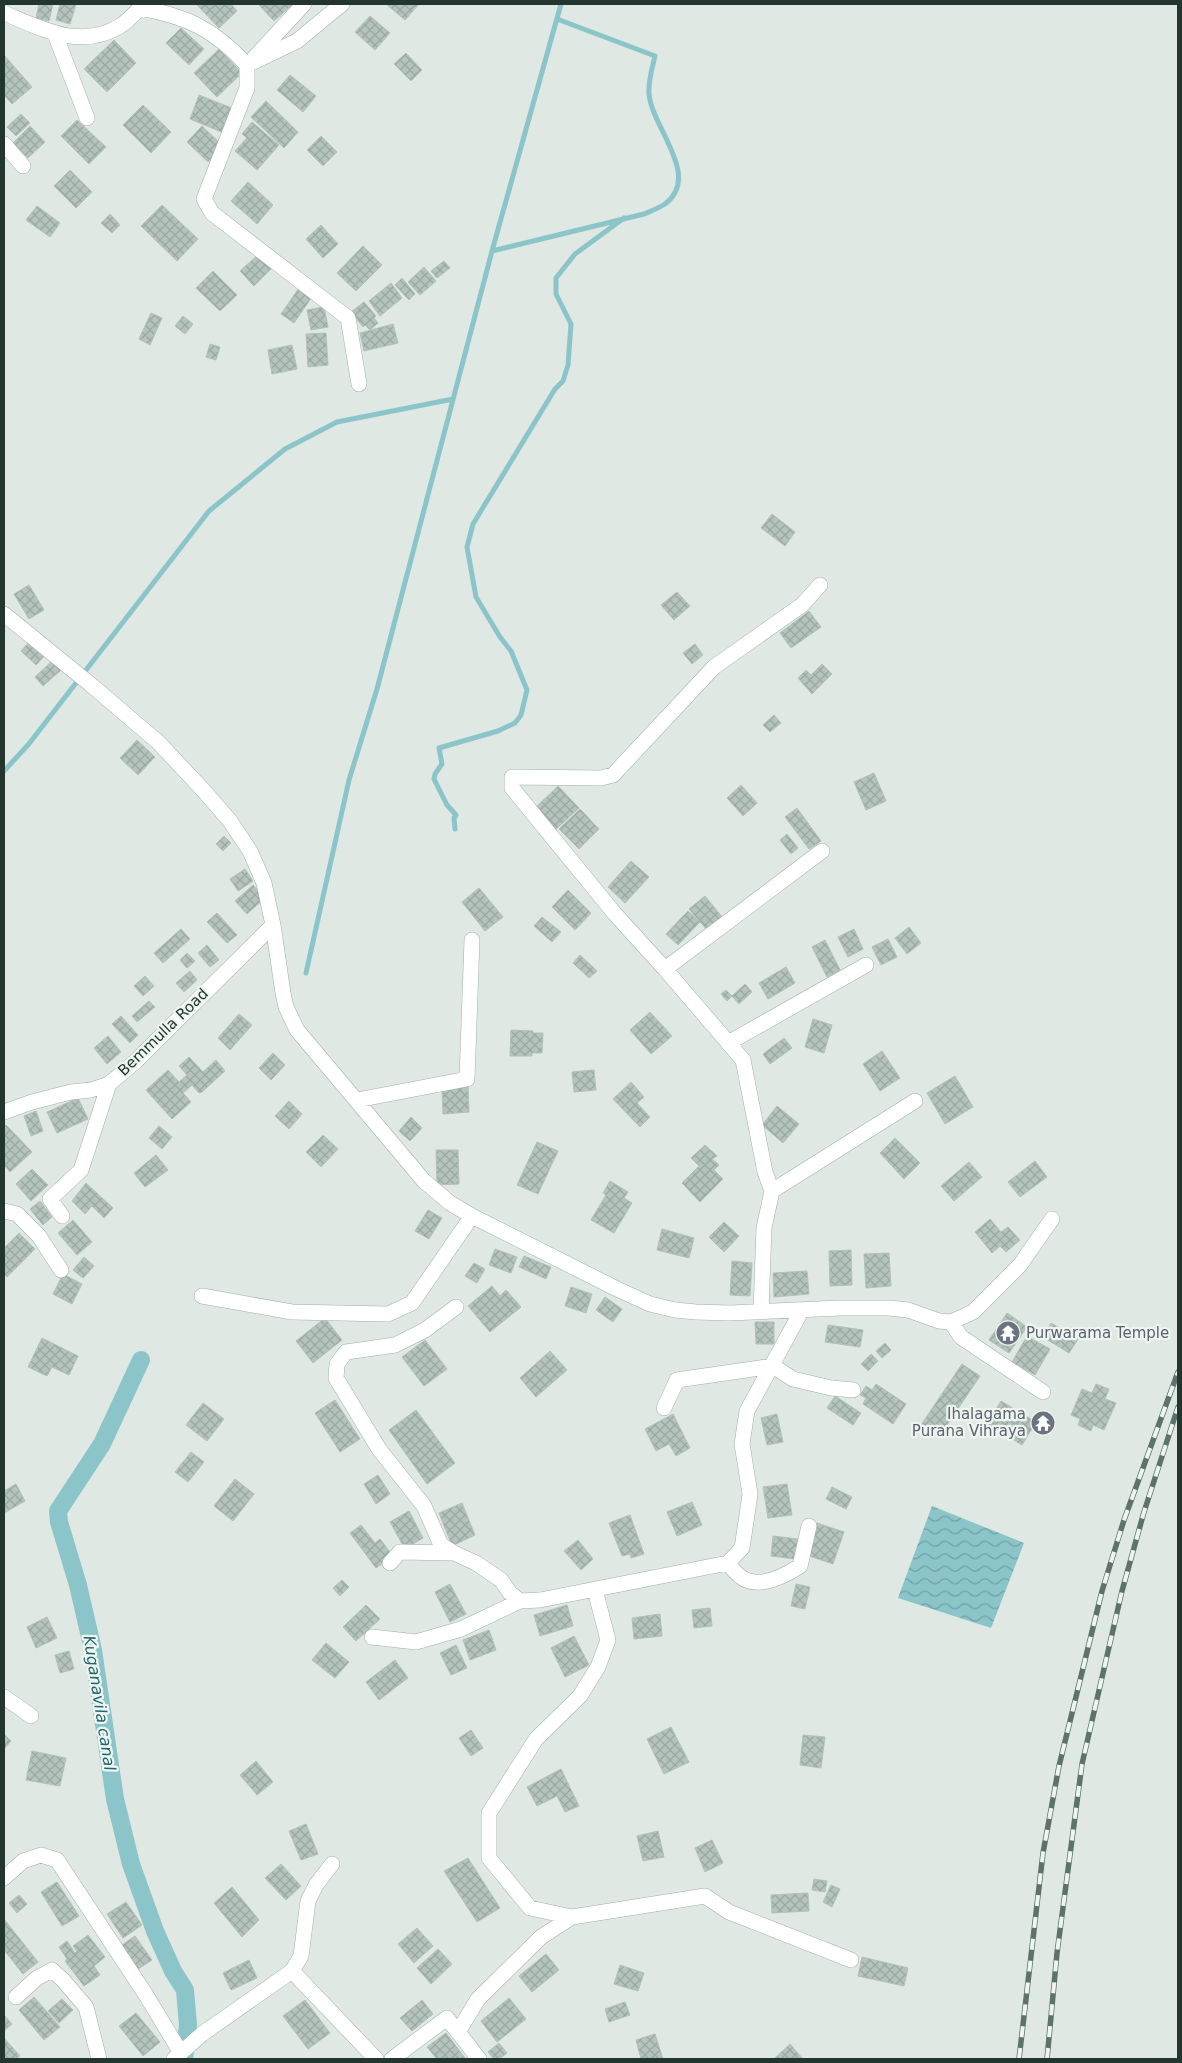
<svg xmlns="http://www.w3.org/2000/svg" width="1182" height="2063" viewBox="0 0 1182 2063" font-family="'DejaVu Sans',sans-serif">
<defs>
<pattern id="water-waves" width="16" height="10" patternUnits="userSpaceOnUse" patternTransform="scale(1.25)"><rect width="16" height="10" fill="#8bc5c9"/><path d="M0 5q4-4 8 0t8 0" fill="none" stroke="#71a1a4"/></pattern>
<pattern id="building-cross-hatch" width="8" height="8" patternUnits="userSpaceOnUse" patternTransform="scale(1.25)"><rect width="8" height="8" fill="#b4c3bc"/><path d="M0 0l8 8M0 8l8-8" fill="none" stroke="#9aa8a2"/></pattern>
</defs>
<rect width="100%" height="100%" fill="#dfe8e3"/>
<path fill="url(#water-waves)" d="M932 1506 1024 1543 991 1628 898 1598Z"/>
<g fill="none" stroke-linecap="round" stroke-linejoin="round">
<path stroke="#8bc5c9" stroke-width="5" d="M492 251 644 214C651 211 659 208 665 204 702 176 652 128 649 94 648 81 652 69 655 56L557 19
M4 771 28 745 209 511 285 449 337 422 453 399
M455 829 454 818 456 815 447 805 434 779 435 774 442 764 439 748 498 731 515 723 521 715 527 690 511 651 500 637 476 597 467 547 473 524 555 389 563 381 568 365 571 324 556 294V278L575 254 624 218
M306 973 349 780 377 689 492 251 561 4"/>
<path stroke="#8bc5c9" stroke-width="18" d="M141 1360 102 1444 58 1511 59 1522 78 1585 93 1650 115 1799 131 1864 155 1931 173 1971 185 1990 188 2025 184 2059"/>
</g>
<path fill="url(#building-cross-hatch)" stroke="#b2c1b9" d="M39 4H53L49 21 36 18Z
M60 4H76L70 24 56 20Z
M196 4H231L237 11 219 28Z
M258 4H293L274 21Z
M386 4H419L405 20Z
M370 16 390 33 375 50 355 32Z
M181 28 204 49 189 65 166 43Z
M114 40 136 63 107 92 84 69Z
M219 49 242 73 217 97 194 73Z
M406 53 422 70 411 81 394 64Z
M4 55 32 87 12 104 4 95Z
M290 75 316 96 303 112 277 90Z
M199 95 234 109 224 133 190 119Z
M266 101 298 132 284 148 251 117Z
M143 105 171 132 151 153 123 125Z
M21 114 30 123 16 136 7 127Z
M77 120 106 147 89 164 61 136Z
M252 122 279 145 257 170 235 151 247 138 242 134Z
M30 126 45 142 28 158 13 143Z
M202 126 223 146 208 162 187 142Z
M321 136 337 152 323 166 307 150Z
M70 170 92 192 76 208 54 186Z
M248 182 273 205 257 224 231 201Z
M162 205 198 239 177 261 141 226Z
M37 206 60 223 50 237 26 220Z
M110 214 120 225 112 233 101 223Z
M321 225 338 244 323 258 306 239Z
M363 246 382 265 356 291 337 273Z
M260 253 273 267 254 286 240 271Z
M444 261 450 268 437 278 431 271Z
M424 267 436 281 420 295 408 282Z
M213 271 237 295 220 311 196 288Z
M402 278 415 294 409 300 395 285Z
M391 283 402 298 380 316 369 301Z
M299 288 312 297 294 323 281 314Z
M364 302 376 316 374 318 378 323 370 330 365 325 363 327 351 312Z
M324 307 328 327 311 330 307 310Z
M151 313 162 318 150 345 139 339Z
M183 316 193 324 185 334 175 326Z
M393 324 398 343 364 351 360 333Z
M326 333 328 365 308 367 306 334Z
M210 344 220 347 216 360 206 357Z
M292 345 297 369 272 374 268 350Z
M772 514 795 532 785 546 761 528Z
M29 585 44 610 29 619 14 594Z
M677 592 690 606 674 620 661 605Z
M809 611 821 627 791 648 780 633Z
M31 640 46 654 36 665 21 651Z
M695 644 703 655 692 664 683 653Z
M52 661 61 670 43 686 35 677Z
M822 664 832 674 812 694 798 678 806 670 811 675Z
M774 715 781 723 770 732 763 725Z
M137 740 155 757 138 775 120 758Z
M874 773 886 801 866 810 854 782Z
M741 785 757 803 743 816 727 798Z
M558 786 579 808 552 833 532 811Z
M797 808 821 841 809 849 785 817Z
M580 809 599 829 579 849 559 829Z
M787 834 798 848 791 854 780 840Z
M224 836 231 843 223 851 216 844Z
M631 861 649 877 625 903 608 887Z
M245 869 253 881 238 891 230 879Z
M253 885 265 898 247 914 235 901Z
M479 888 503 917 485 931 462 902Z
M568 890 591 913 575 930 552 907Z
M705 896 723 918 708 931 689 909Z
M688 911 700 922 678 945 666 934Z
M217 913 237 935 227 943 207 922Z
M542 917 561 932 552 942 534 926Z
M909 927 921 943 907 954 895 938Z
M181 929 190 939 163 963 154 953Z
M854 929 863 949 848 957 838 937Z
M888 939 897 957 881 965 872 947Z
M825 940 840 970 827 977 812 947Z
M207 945 219 960 210 967 198 953Z
M187 953 195 961 187 968 180 960Z
M580 955 597 971 589 978 573 963Z
M786 967 795 983 768 999 759 983Z
M190 971 197 980 184 992 176 983Z
M145 976 154 986 143 996 134 986Z
M745 984 752 992 739 1004 732 996Z
M726 990 732 996 727 1001 721 994Z
M149 1001 155 1007 137 1022 132 1016Z
M650 1012 672 1036 651 1054 630 1030Z
M239 1014 252 1025 230 1050 218 1038Z
M121 1016 138 1035 130 1043 112 1024Z
M813 1019 832 1025 824 1053 805 1047Z
M511 1030 533 1031V1033H543L542 1053H532V1056H510Z
M108 1036 121 1052 107 1064 94 1048Z
M784 1038 792 1048 770 1064 763 1054Z
M882 1051 900 1078 880 1091 863 1064Z
M273 1053 285 1065 271 1080 259 1068Z
M189 1057 203 1072 216 1060 225 1071 202 1092 199 1093 192 1085 183 1093 191 1102 172 1119 146 1090 168 1070 179 1082 187 1075 179 1066Z
M594 1070 596 1090 574 1092 572 1072Z
M955 1076 973 1107 945 1124 927 1093Z
M631 1082 644 1097 637 1103 650 1117 640 1127 613 1099Z
M468 1087 469 1112 443 1114 442 1089Z
M78 1098 88 1119 57 1133 47 1112Z
M289 1101 302 1114 289 1129 275 1116Z
M777 1106 799 1124 783 1143 762 1125Z
M36 1111 43 1131 31 1136 24 1116Z
M411 1117 422 1128 410 1141 399 1131Z
M6 1125 32 1152 10 1172 4 1165V1126Z
M159 1126 172 1137 162 1149 149 1138Z
M323 1135 338 1149 321 1167 306 1152Z
M895 1138 920 1163 904 1179 880 1153Z
M537 1142 558 1151 538 1194 517 1185Z
M705 1145 717 1156 712 1159 719 1165 714 1170 723 1179 700 1202 682 1183 699 1166 691 1158Z
M436 1150H458L459 1184 437 1185Z
M156 1155 168 1170 145 1187 134 1173Z
M1035 1161 1047 1177 1020 1197 1008 1182Z
M969 1162 982 1177 954 1201 941 1186Z
M32 1169 48 1185 31 1201 16 1184Z
M610 1181 628 1192 624 1198 632 1203 614 1233 591 1220 606 1195 603 1193Z
M86 1183 113 1208 104 1218 92 1206 85 1214 72 1201Z
M40 1201 52 1217 43 1225 30 1209Z
M428 1210 442 1218 429 1239 415 1231Z
M990 1219 1001 1232 1008 1227 1020 1240 1006 1252 1000 1246 992 1253 975 1232Z
M73 1220 92 1242 77 1255 58 1233Z
M724 1222 739 1236 724 1252 709 1237Z
M662 1229 694 1238 689 1258 657 1250Z
M19 1233 35 1249 7 1277 4 1274V1248Z
M495 1249 517 1257 511 1273 489 1265Z
M851 1250 852 1285 830 1286 829 1251Z
M889 1253 891 1286 866 1288 864 1254Z
M524 1256 551 1267 546 1279 519 1267Z
M84 1257 94 1266 83 1278 73 1270Z
M732 1261 752 1263 750 1296 730 1295Z
M474 1263 485 1269 477 1283 465 1276Z
M807 1271 809 1294 774 1297 773 1273Z
M63 1274 82 1284 72 1304 53 1294Z
M492 1286 500 1296 506 1290 521 1307 490 1332 468 1306Z
M571 1287 592 1294 586 1313 565 1306Z
M605 1297 622 1309 613 1322 596 1310Z
M1007 1313 1027 1327 1009 1353 989 1340Z
M325 1318 342 1340 313 1363 296 1341Z
M755 1322H774V1344H756Z
M1051 1323 1078 1339 1069 1353 1043 1337Z
M828 1325 863 1330 860 1347 825 1342Z
M1027 1336 1050 1349 1035 1375 1012 1362Z
M42 1338 78 1356 69 1375 52 1367 47 1376 28 1367Z
M425 1340 447 1369 424 1386 402 1357Z
M885 1343 891 1350 882 1358 876 1351Z
M550 1351 567 1370 536 1397 520 1378Z
M871 1354 878 1361 868 1371 861 1364Z
M962 1364 980 1376 939 1437 921 1425Z
M876 1384 906 1404 893 1424 863 1404 866 1398 860 1395 866 1386 872 1390Z
M1096 1384 1109 1389 1105 1399 1116 1403 1104 1430 1093 1425 1091 1431 1078 1425 1080 1419 1071 1415 1082 1389 1092 1393Z
M835 1396 861 1413 853 1425 827 1408Z
M335 1400 360 1439 340 1452 315 1413Z
M1001 1401 1036 1422 1022 1445 987 1424Z
M203 1403 224 1419 207 1441 186 1425Z
M416 1410 455 1463 427 1484 389 1430Z
M673 1414 690 1448 676 1456 669 1444 656 1451 645 1429Z
M777 1414 783 1442 767 1445 761 1418Z
M191 1452 204 1462 188 1482 175 1472Z
M378 1475 390 1494 376 1504 364 1484Z
M235 1479 254 1494 233 1521 214 1506Z
M16 1484 25 1501 4 1513V1491Z
M787 1484 792 1515 768 1518 763 1487Z
M832 1487 852 1497 846 1509 826 1499Z
M692 1502 702 1525 677 1536 667 1512Z
M462 1503 475 1535 452 1546 439 1513Z
M409 1511 423 1538 405 1549 390 1522Z
M630 1515 644 1554 631 1558 630 1554 622 1556 609 1523Z
M817 1523 844 1532 833 1564 806 1555Z
M361 1525 375 1543 380 1539 393 1556 376 1568 350 1533Z
M773 1536 798 1539 795 1559 771 1556Z
M578 1540 593 1559 581 1570 564 1551Z
M342 1580 349 1587 340 1596 333 1588Z
M450 1584 466 1614 450 1622 435 1592Z
M796 1584 810 1587 805 1609 791 1606Z
M366 1605 380 1619 356 1641 343 1627Z
M567 1605 573 1626 540 1636 534 1615Z
M710 1608 712 1626 694 1628 692 1610Z
M660 1614 662 1636 634 1639 632 1618Z
M47 1617 57 1638 36 1648 27 1627Z
M489 1630 496 1650 470 1660 463 1640Z
M574 1636 589 1665 565 1677 551 1648Z
M326 1643 349 1662 335 1678 312 1660Z
M456 1645 467 1668 451 1675 440 1653Z
M69 1651 74 1669 60 1673 55 1655Z
M395 1660 408 1678 379 1700 366 1682Z
M671 1727 689 1762 664 1774 647 1739Z
M471 1730 483 1748 471 1756 459 1738Z
M4 1734 11 1741 4 1749Z
M803 1735 825 1737 821 1768 800 1765Z
M32 1751 66 1758 60 1786 26 1780Z
M256 1761 273 1782 257 1795 240 1775Z
M561 1769 579 1806 565 1812 557 1796 537 1806 527 1787Z
M306 1824 318 1854 301 1860 289 1831Z
M658 1831 664 1857 643 1861 637 1836Z
M712 1840 723 1863 705 1872 695 1848Z
M468 1858 500 1908 477 1922 444 1871Z
M281 1864 301 1886 286 1900 265 1878Z
M814 1879 827 1881 825 1892 812 1890Z
M57 1882 79 1916 62 1926 41 1892Z
M831 1885 840 1889 832 1907 823 1902Z
M232 1887 259 1920 242 1937 214 1903Z
M808 1893 809 1911 772 1913 771 1895Z
M19 1895 27 1904 17 1913 9 1903Z
M126 1902 142 1925 123 1938 107 1914Z
M4 1919 38 1962 23 1974 4 1950Z
M417 1928 433 1946 414 1963 398 1944Z
M88 1935 105 1957 94 1966 100 1975 84 1986 65 1961 67 1959 59 1947 67 1941 75 1953 77 1951 73 1946Z
M135 1936 152 1960 135 1971 119 1947Z
M438 1949 452 1964 431 1984 417 1968Z
M546 1954 559 1970 532 1992 519 1976Z
M862 1957 908 1968 904 1986 858 1976Z
M249 1960 257 1978 231 1990 223 1973Z
M620 1965 644 1973 638 1991 614 1984Z
M34 1997 60 2027 44 2040 19 2010Z
M509 1998 526 2019 497 2042 481 2021Z
M62 1999 73 2010 59 2023 48 2011Z
M305 2000 330 2033 308 2049 283 2016Z
M422 2000 433 2014 412 2031 400 2018Z
M625 2002 630 2015 609 2022 605 2009Z
M136 2013 160 2042 143 2056 119 2026Z
M4 2015 12 2024 4 2031Z
M446 2033 465 2058 464 2059H437L427 2047Z
M655 2034 663 2059H641L636 2040Z
M4 2038 20 2056 16 2059H4Z
M499 2043 507 2053 499 2059H494L488 2052Z
M790 2044 803 2059H774Z"/>
<g fill="none" stroke-linecap="round" stroke-linejoin="round">
<defs>
<path id="minor" d="M4 13C42 29 81 50 120 26 127 22 134 14 140 8 187 16 215 30 247 65V88L204 199 212 213 348 318 359 384
M55 34 87 118
M254 58 304 4
M247 65 297 41 342 4
M4 144 23 166
M4 614 90 684 158 742 204 791 230 821 250 851 264 883 273 925 283 993 286 1007 297 1030 424 1181 450 1203 472 1216 617 1289 650 1304 675 1310 696 1312 730 1313 840 1308H889L908 1310 939 1321 951 1322 973 1312 1020 1265 1052 1219
M665 969 822 851
M728 1043 866 965
M357 1100 467 1079 472 940
M4 1112 32 1102 71 1092 91 1090 109 1084 136 1061 273 925
M772 1191 765 1172 743 1060 665 969 615 914 512 788V777L601 778 613 775 714 667 802 605 820 585
M772 1191 915 1101
M4 1211 17 1214 39 1236 61 1270
M62 1216 50 1199 81 1170 109 1084
M202 1296 292 1312 388 1314 412 1303 472 1216
M456 1307 425 1330 395 1345 346 1352 337 1364 336 1378 379 1449 424 1506 441 1545 454 1553 476 1563 501 1580 510 1593 520 1601 540 1600 728 1563 742 1548 747 1515 750 1494 742 1444 747 1411 802 1310
M761 1311 764 1228 772 1191
M951 1322 961 1337 1043 1392
M664 1408 677 1380 773 1366 793 1379 831 1388 853 1390
M390 1563 400 1552 454 1553
M728 1563C733 1570 740 1579 749 1581 766 1586 786 1575 800 1566L809 1526
M595 1590 608 1640 598 1667 580 1696 536 1739 489 1813V1858L530 1908 572 1917 705 1896 729 1912 851 1960
M372 1637 416 1642 461 1629 520 1601
M4 1697 31 1716
M4 1878 23 1861 41 1855 57 1860 146 1995 181 2053
M292 1971 376 2059
M16 1997 37 1978 52 1970 63 1980 86 2007 99 2059
M458 2032 478 1999 541 1937 572 1917
M174 2059 202 2034 292 1971 301 1956 308 1901 316 1885 332 1864
M392 2059 447 2018 479 2059"/>
</defs>
<use href="#minor" stroke="#a3afa9" stroke-width="16"/>
<use href="#minor" stroke="#fff" stroke-width="15"/>
<defs>
<path id="rail" d="M1019 2059 1043 1853 1059 1766 1102 1591 1124 1520 1178 1372
M1047 2059 1057 1953 1082 1764 1122 1591 1144 1512 1178 1407"/>
</defs>
<use href="#rail" stroke="#5c726a" stroke-width="5.5"/>
<use href="#rail" stroke="#eef5f1" stroke-width="4" stroke-dasharray="11" stroke-linecap="butt"/>
</g>
<defs>
<symbol id="temple-disc" viewBox="-11 -11 22 22"><circle r="9.5" fill="#6b7280" stroke="#eef5f1"/><path d="M0-6L5-2H3V0L6.5 2.5H4V6H1.5V3h-3V6H-4V2.5H-6.5L-3 0V-2H-5Z" fill="#fff"/></symbol>
</defs>
<g fill-rule="evenodd">
<use href="#temple-disc" x="994" y="1319" width="28" height="28"/>
<use href="#temple-disc" x="1029" y="1409" width="28" height="28"/>
</g>
<g text-anchor="middle" stroke-width="4.5" stroke-linejoin="round" paint-order="stroke">
<g font-size="15" fill="#22362f" stroke="#eef5f1">
<text transform="translate(163 1032) rotate(-44)" y="5">Bemmulla Road</text>
</g>
<g font-size="15" fill="#5b616d" stroke="#eef5f1" text-anchor="start">
<text x="1026" y="1338">Purwarama Temple</text>
<text x="1026" y="1419" text-anchor="end">Ihalagama<tspan x="1026" dy="17">Purana Vihraya</tspan></text>
</g>
<g font-size="16" font-style="italic" fill="#22666c" stroke="#eef5f1">
<text transform="translate(100 1703) rotate(81)" y="6">Kuganavila canal</text>
</g>
</g>
<rect width="1182" height="2063" fill="none" stroke="#22362f" stroke-width="10"/>
</svg>
